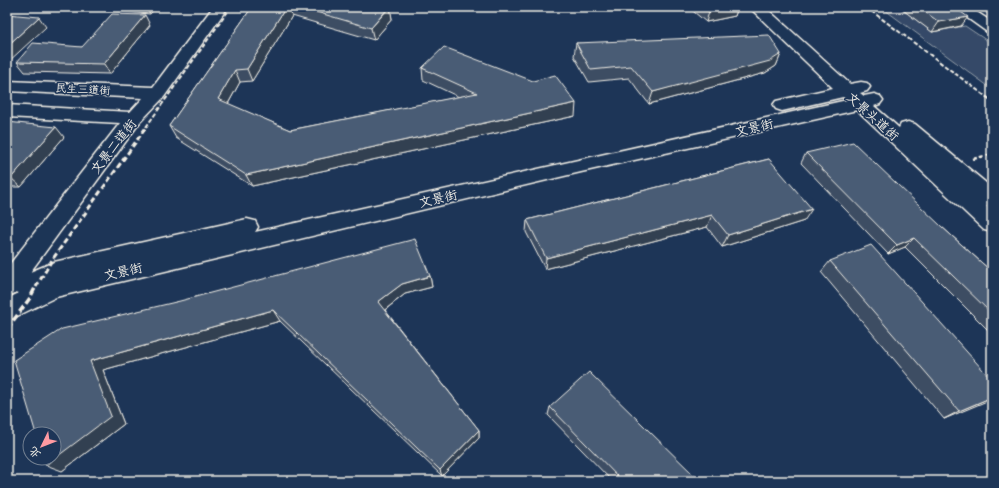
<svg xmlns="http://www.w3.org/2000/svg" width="999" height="488" viewBox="0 0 999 488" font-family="Dekko,'LXGW WenKai TC',sans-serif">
<rect width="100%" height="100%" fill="#1d3557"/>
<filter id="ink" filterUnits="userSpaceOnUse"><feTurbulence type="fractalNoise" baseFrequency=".025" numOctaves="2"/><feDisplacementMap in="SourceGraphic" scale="8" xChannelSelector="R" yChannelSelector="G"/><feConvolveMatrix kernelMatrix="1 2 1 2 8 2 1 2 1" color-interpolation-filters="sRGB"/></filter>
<g filter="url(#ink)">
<path fill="#354a67" stroke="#949ea8" d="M881 7H899L932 32 965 26 992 44V89Z"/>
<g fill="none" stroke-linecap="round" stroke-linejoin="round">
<defs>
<path id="tertiary" d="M213 7H228L164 97 140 122 15 293 7 296V268L120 123 7 117V105L130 112 143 98 7 91V81L153 87Z"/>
<path id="secondary" d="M749 7H765L850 84 861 82 867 83 870 87 867 91 860 93 864 96 874 94 880 96 883 100 880 104 874 106 899 128 901 124 908 122 915 124 992 188V208L986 206 992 211V232L984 230 857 110 581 172 56 297 7 321V299L19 293 16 292 12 285 16 278 54 262 247 219 255 221 258 227 255 232 847 100 843 97 782 111 776 109 773 105 776 101 833 88Z
M952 7H969L992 22V34L987 32Z
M981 7H992V13L983 10Z"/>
</defs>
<use href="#tertiary" stroke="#f4f1e8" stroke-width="3"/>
<use href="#secondary" stroke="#f4f1e8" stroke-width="3"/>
<path stroke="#f4f1e8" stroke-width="2.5" stroke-dasharray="4 3" stroke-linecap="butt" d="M973 159 992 154"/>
<use href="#tertiary" fill="#1d3557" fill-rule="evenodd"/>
<use href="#secondary" fill="#1d3557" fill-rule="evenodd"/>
<path stroke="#f4f1e8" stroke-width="2" stroke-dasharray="4.5 2" stroke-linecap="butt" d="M866 7 992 101
M146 127 231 7"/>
<path stroke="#f4f1e8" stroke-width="3" stroke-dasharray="5.5 3" stroke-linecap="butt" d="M36 287 52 260 147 126"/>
<path stroke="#f4f1e8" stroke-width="3.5" stroke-dasharray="7 3.5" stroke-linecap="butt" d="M7 329 30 298 36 286"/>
</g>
<path fill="#3e4e64" stroke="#f4f1e8" d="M68 7H157L150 14Z
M252 7H390L392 19 374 40 292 16 252 81 240 82 228 104 290 130 459 97 423 80 422 68 575 116 252 186 176 138 169 126Z
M688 7H738L735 16 706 22Z
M899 7H954L961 26 932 32Z
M150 25 110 74 25 72 17 62 82 47Z
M576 43 781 54 776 66 765 73 649 104 629 78 589 82 574 56Z
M7 122 64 137 21 187H7Z
M806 153 942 227 992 272V334L905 247 888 254 801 163Z
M769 159 804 221 722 247 707 227 545 269 526 232 527 220Z
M830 261 992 380V398L944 419 821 272Z
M430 276 432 287 405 294 385 310 479 430V438L442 476 280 321 103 370 124 424 62 471 14 360Z
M550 407 700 481H612L548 415Z"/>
<path fill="#324051" stroke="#f4f1e8" d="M147 7H157L150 14Z
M286 7H289L292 16 252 81 247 69Z
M390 7 392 19 374 40 371 28Z
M734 7H738L735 16 706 22 709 12Z
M145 15 150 25 110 74 104 64Z
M39 17 46 27 7 63V46Z
M968 17 961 26 932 32 939 22Z
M781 54 776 66 765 73 649 104 653 92Z
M235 70 240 82 224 111 218 99Z
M576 103 575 116 252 186 246 175Z
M56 127 64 137 21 187 11 178Z
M812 209 804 221 722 247 728 235Z
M712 215 707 227 545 269 546 258Z
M914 238 905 247 888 254 897 245Z
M430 276 432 287 405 294 382 312 378 302 402 284Z
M273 310 280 321 103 370 124 424 62 471 46 465 90 361Z
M992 397V398L987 401 944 419 959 411Z
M479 430V438L442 476 440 470Z"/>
<path fill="#485b74" stroke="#f4f1e8" d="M252 7H286L247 69 235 70 218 99 290 130 477 93 422 68 444 47 533 81 555 75 576 103 246 175 169 126Z
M299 7H389L371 28Z
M702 7H734L709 12Z
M918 7H954L968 17 939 22Z
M7 14 39 17 7 46Z
M112 14 145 15 104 64 17 62 33 43 82 47Z
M769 35 781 54 770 61 653 92 631 66 591 70 576 43Z
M7 122 56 127 11 178 7 177Z
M853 142 942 227 992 272V314L914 238 897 245 806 153Z
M769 159 812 209 728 235 712 215 546 258 527 220Z
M415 239 430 276 402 284 378 302 479 430 440 470 273 310 90 361 111 416 46 465 44 458H54V434H36L14 360 62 329 180 301Z
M871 245 992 380V397L959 411 830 261Z
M589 372 700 481H622L550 407Z"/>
</g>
<g text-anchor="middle" stroke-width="3" stroke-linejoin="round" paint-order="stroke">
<g font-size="11" fill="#f4f1e8" stroke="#1d3557">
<text transform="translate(83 89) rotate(3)" y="4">民生三道街</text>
</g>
<g font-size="13" fill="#f4f1e8" stroke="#1d3557">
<text transform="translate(873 116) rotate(42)" y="5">文景头道街</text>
<text transform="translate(754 127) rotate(-13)" y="5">文景街</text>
<text transform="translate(113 146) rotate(-52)" y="5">文景二道街</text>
<text transform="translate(438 198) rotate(-13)" y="5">文景街</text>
<text transform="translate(123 271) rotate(-13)" y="5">文景街</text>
</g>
</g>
<rect width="999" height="488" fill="none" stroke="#1d3557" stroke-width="24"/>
<rect x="12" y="12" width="975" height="464" fill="none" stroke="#f4f1e8" stroke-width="1.5" filter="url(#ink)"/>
<g transform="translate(42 446) rotate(227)"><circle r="19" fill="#1d3557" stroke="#738091"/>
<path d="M0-3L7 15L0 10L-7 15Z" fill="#ff9aa2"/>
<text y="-6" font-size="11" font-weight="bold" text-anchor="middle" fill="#f4f1e8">北</text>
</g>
</svg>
